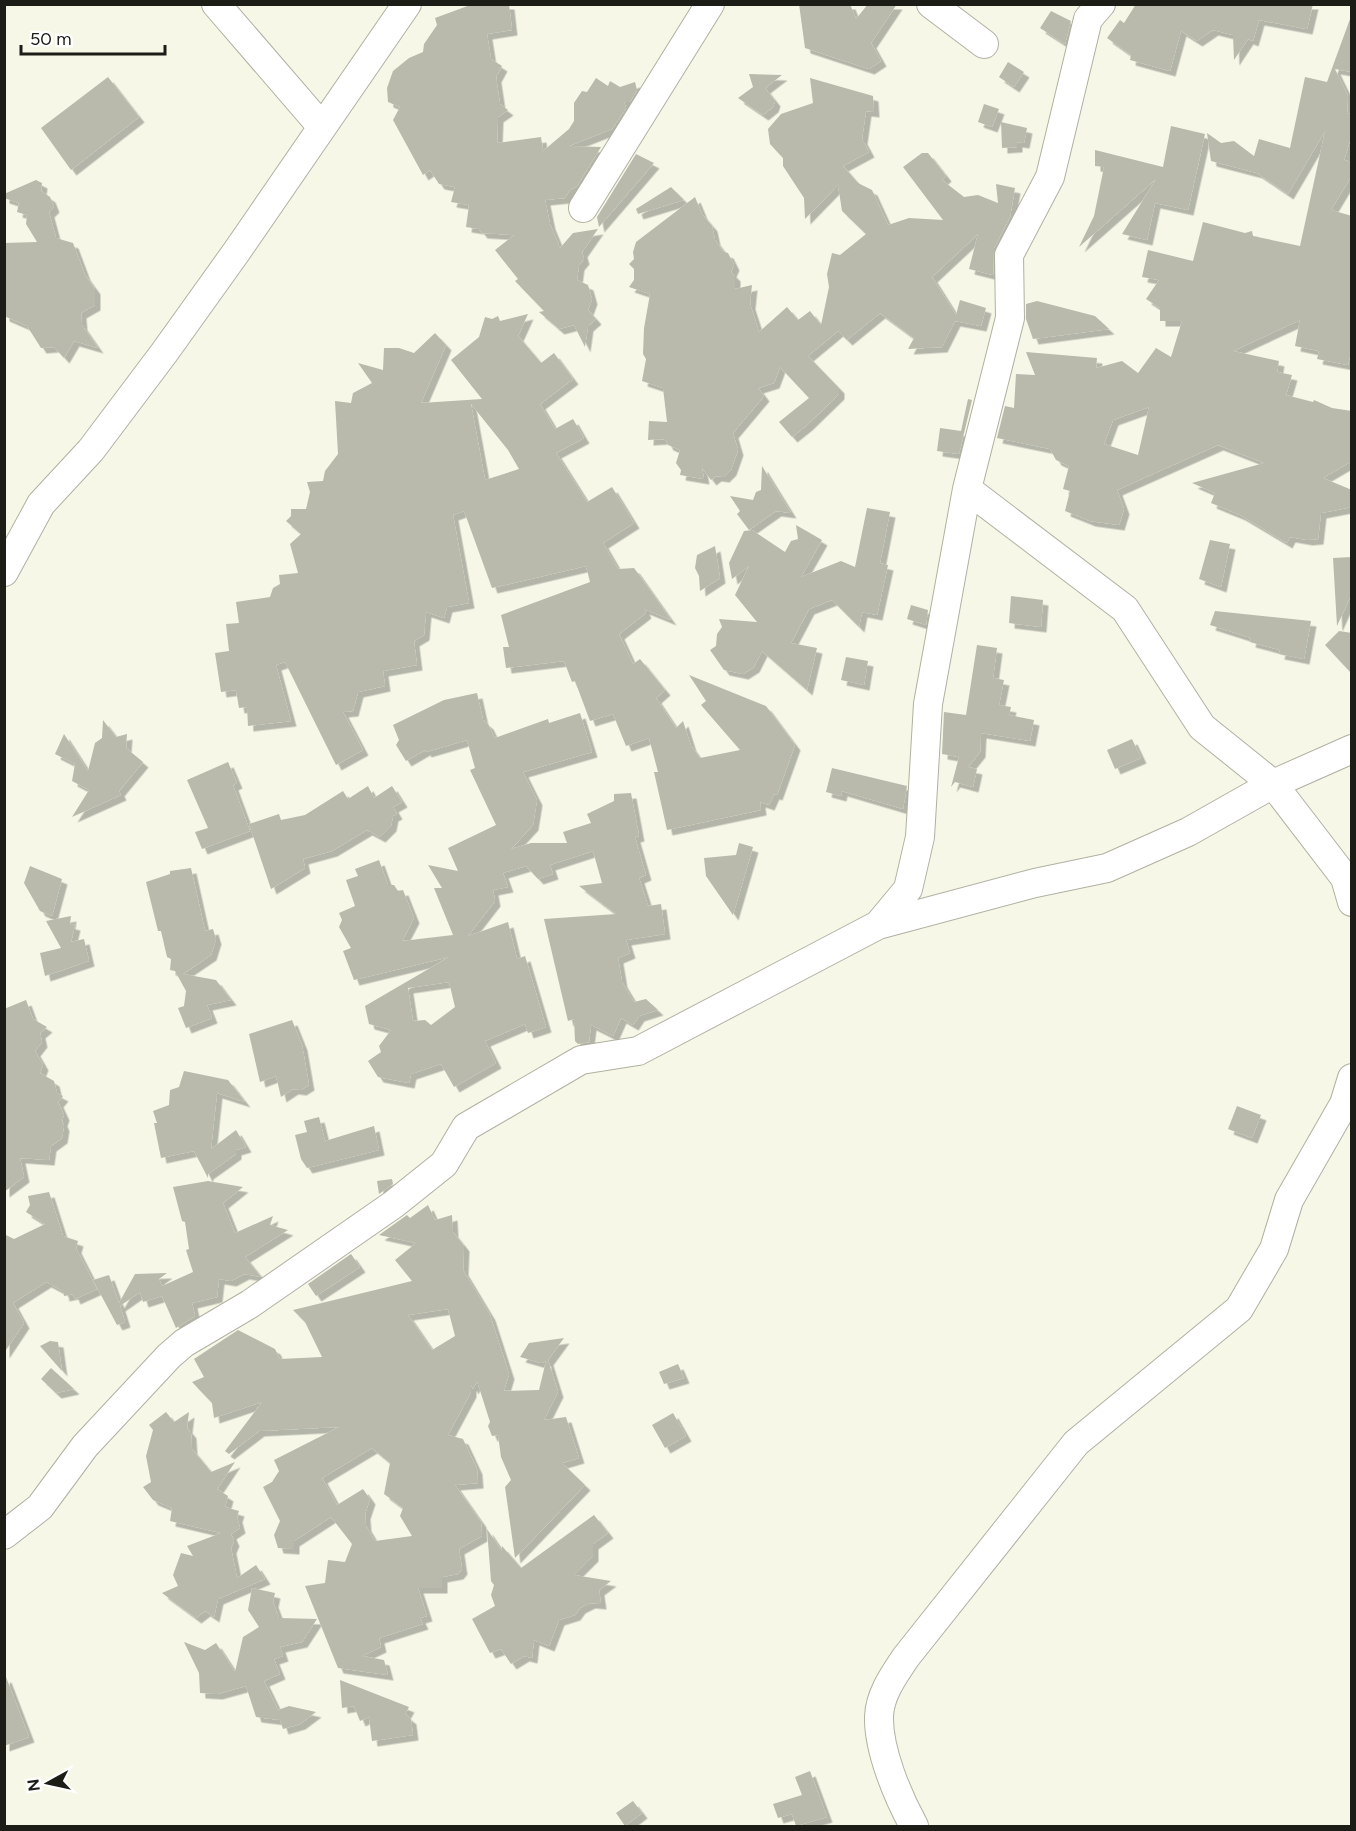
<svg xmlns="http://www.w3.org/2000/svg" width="1356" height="1831" viewBox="0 0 1356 1831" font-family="Figtree,sans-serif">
<defs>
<filter id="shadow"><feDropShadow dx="5.5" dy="5.5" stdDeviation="0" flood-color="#0004"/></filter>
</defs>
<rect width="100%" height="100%" fill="#f6f7e7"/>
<path fill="#b9baab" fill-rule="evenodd" filter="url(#shadow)" d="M473 4H509L512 30 487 34 491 59 502 66 496 77 500 104 508 110 498 117 497 143 541 137 543 151 569 129 574 121V103L582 91 587 92 596 78 608 86 610 81 620 87 635 82 637 90 630 102H624L626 108 612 129 569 146 601 147 577 186 570 190 565 198 545 200 550 224 560 248 573 233 598 229 582 252 584 259 579 265 577 280 588 285 592 299 588 310 596 319 588 326 585 347 574 325 559 329 539 312 544 311 515 281 518 279 495 250 514 235 482 233 479 229 466 227 469 205 451 202 455 187 439 184 430 170 423 175 393 120 400 107 388 102 387 88 393 71 409 58 423 52 424 44 437 25 435 18Z
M799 4H850L856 19 868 4H897L871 43 881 61 869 69 805 48Z
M1136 4H1313L1307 29 1259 20 1253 41 1248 39 1234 60 1233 35 1213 30 1197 41 1181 31 1170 71 1130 60 1131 55 1107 38 1120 20 1124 23Z
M1051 11 1071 21 1065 44 1040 28Z
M1350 19 1352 72 1335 69 1348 96 1347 113 1352 114V134L1344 160 1352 162V175L1331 210 1352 216V347L1348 365 1317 359 1319 351 1295 346 1300 320 1233 351 1279 361 1277 372 1292 375 1286 395 1313 402 1314 400 1332 408 1352 411V461L1323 478 1352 490V507L1321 513 1318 539 1307 540 1290 537 1287 543 1240 515 1211 503 1215 493 1192 483 1264 463 1218 445 1117 490 1124 509 1119 525 1090 521 1065 511 1070 491 1063 489 1069 466 1056 460 1050 449 997 438 1005 406 1014 408 1016 374 1035 375 1026 352 1097 358 1096 368 1122 361 1138 373 1156 348 1171 357 1182 321H1160V308L1146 299 1159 280 1142 277 1148 250 1193 261 1203 222 1245 233 1252 231 1253 236 1300 246 1325 131 1288 194 1257 173 1211 161 1207 133 1221 143 1234 141 1254 156 1259 139 1290 148 1305 77 1327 82ZM1149 407 1138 455 1104 444 1113 420Z
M1008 62 1024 72 1014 87 999 77Z
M749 74 782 75 765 88 775 101 773 107 763 115 738 98 753 87Z
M108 77 139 117 71 170 41 128Z
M810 78 873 96 874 112 866 111 862 139 869 152 843 166 858 183 872 190 888 225 909 218 943 220 903 167 922 153H928L946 176 942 180 964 197 978 195 998 203 996 184 1015 188 1010 217 994 248 993 275 969 269 978 234 932 277 956 315 960 300 986 308 981 326 955 321 942 347 908 349 914 338 880 313 847 340 838 331 808 356 839 388V394L807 425 792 437 779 422 809 398 780 367 774 383 758 388 764 396 733 433 738 450 731 470 724 477 716 476 711 480 702 468 704 479 680 475 681 470 676 463 680 450 668 445 665 439 648 440 649 421 667 422 663 388 642 381 646 359 643 354 644 328 650 294 629 287 634 280V269L629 264 634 259 633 252 636 242 695 197 702 214 712 226 715 240 724 252 728 253 734 265 731 272 735 276V289L752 285 750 304 759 332 787 307 798 320 810 311 821 325 829 287 827 274 832 253 840 255 866 234 842 211 838 185 805 219 804 198 783 166V158L770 144 768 129 781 114 813 103Z
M984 104 999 109 992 127 978 122Z
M1001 122 1027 128 1024 143 1017 142V147L1002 148Z
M1171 126 1205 134 1188 210 1155 203 1147 240 1122 234 1156 179 1079 247 1094 216 1104 167 1095 166V150L1163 167Z
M636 154 654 163 599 227 597 217Z
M36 180 42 183 41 191 50 197 54 207 49 212 56 238 73 243 85 275 95 289V305L81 313 82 325 98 348 74 341 64 358 54 347 41 348 27 326 4 316V243L37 242 26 224 27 215 17 212 19 203 4 198V194Z
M671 187 684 200 638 214 636 209Z
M1037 301 1095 316 1109 329 1033 339 1026 319V304Z
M528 314 518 336 541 363 554 353 573 379 540 404 555 429 573 419 584 438 556 453 587 502 612 487 634 523 603 543 618 569 634 568 637 572 671 620 644 609 646 613 619 634 633 664 640 659 665 690 656 698 676 728 683 721 691 746 700 758 740 750 701 705 706 701 689 675 766 706 795 745 777 795 774 794 769 805 760 802 761 810 667 830 654 772H658L649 738 626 746 613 714 590 721 575 681 572 682 564 661 506 668 503 647H509L501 615 590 582 586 566 492 588 464 511 453 515 469 603 447 607 444 618 426 612 424 635 414 641 417 665 383 671 385 686 358 692 353 711 343 712 363 750 336 765 285 662 276 665 291 721 248 726 247 707 239 708 236 690 221 692 215 653 229 651 226 624 239 623 236 602 270 597 273 588 280 584 279 575 298 573 290 544 301 534 286 521 291 516V509H306L310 492 307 482 323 481 325 471 338 454 335 401 351 403 353 393 372 383 358 363 383 370 384 348H399L414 353 435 333 446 345 421 403 482 399 451 360 479 337 485 317 492 319 498 316 500 321ZM471 404 508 450 519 469 485 480Z
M968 399 972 400 959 454 937 451 940 428 961 431Z
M762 466 791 513 776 511 749 530 737 514 740 511 730 496 753 500 756 492 761 490Z
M867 508 890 512 880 563 888 565 877 615 862 612 859 627 832 600 809 609 791 643 817 648 807 690 762 651 754 667 743 674 724 670 710 650 716 646 717 634 722 627 719 619 757 622 735 595 749 566 732 579 729 563 744 531 752 530 785 552 791 541 798 539 796 525 822 540 801 577 841 561 855 567Z
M1210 540 1230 544 1221 587 1199 579Z
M715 546 720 578 700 591 699 576 695 568 697 555Z
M1352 557V593L1337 626 1333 558Z
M1011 596 1043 600 1041 627 1009 623Z
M911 605 928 610 926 625 907 619Z
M1215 611 1311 621 1304 659 1279 654 1280 650 1250 642 1251 638 1210 625Z
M1339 631 1352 633V674L1325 645Z
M977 645 997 648 993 678 1004 680 999 705 1011 707 1009 715 1034 720 1030 741 981 733 980 752 968 767 977 769 973 787 955 782 951 787 959 757 942 754 944 712 966 715Z
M846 657 868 661 864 685 841 680Z
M477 693 483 720 488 724 495 738 548 719 549 723 580 713 592 752 523 772 537 800 533 825 511 849 531 843H567L563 832 591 823 587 814 614 801V794L631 793 639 836 635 837 646 875 639 878 648 906 661 904 665 934 626 940 630 953 618 958 622 982 634 1002 646 999 658 1010 639 1016 633 1025 621 1018 613 1036 591 1025 589 1042 578 1044 575 1041 574 1019 568 1021 544 919 616 914 579 886 602 883 593 851 550 865 553 874 538 879 526 866 503 873 508 887 493 890 495 901 468 936 508 922 517 959 525 956 546 1027 528 1033 525 1024 485 1041 496 1063 454 1087 441 1064 411 1074 409 1083 378 1077 368 1061 381 1052 379 1046 391 1030 369 1024 365 1006 449 957 354 980 343 951 351 948 339 927 342 920 339 913 355 906 346 880 358 876 355 869 379 860 388 885H394L398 891 403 890 414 918 402 941 453 935 434 888H442L428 865 458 871 448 848 496 825 470 770 475 768 467 740 426 752 425 750 406 761 396 745 399 740 393 725 444 700ZM449 982 455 1007 431 1025 425 1020 413 1021 408 988Z
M103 720 116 737 127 734 126 748 143 762 119 791 121 795 72 817 89 790 72 781 75 764 55 754 64 734 88 771 95 743 102 738Z
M1132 739 1141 758 1115 769 1107 750Z
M228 762 237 783 233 785 250 831 202 849 195 832 208 828 187 780Z
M832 768 907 786 903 809 842 791 841 796 826 792Z
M368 786 374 798 392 786 402 802 393 807 397 814 393 816 391 826 380 837 367 830 332 851 303 859 305 868 271 889 249 824 279 814 281 820 305 815 343 791 348 799Z
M739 843 753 847 733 915 706 876 704 858 736 855Z
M30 866 62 879 52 916 40 911 24 883Z
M191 868 205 931 213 929 216 939 211 955 183 974 216 980 231 1000 207 1005 212 1018 186 1028 178 1008 184 1006 186 991 175 971 170 970 171 959 167 957 161 931H158L146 882 170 874V871Z
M71 916 70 924 75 925 71 942 84 939 89 961 45 976 40 953 61 948 46 921Z
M26 1000 33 1019 47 1027 40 1033 42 1042 35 1051 43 1065 40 1073 54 1081 57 1093 63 1096 58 1102 64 1115 62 1121 64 1126 62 1138 51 1146 49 1160 20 1158 24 1177 4 1192V1009Z
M292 1020 302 1045 309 1085 301 1090 293 1089 281 1097 276 1076 260 1082 249 1034Z
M184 1071 228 1080 245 1102 217 1093 211 1149 236 1130 246 1147 236 1150V1154L208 1174V1178L194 1151 161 1158 154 1123H157L153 1111 169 1105 170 1090 179 1087Z
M1237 1106 1261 1115 1252 1138 1228 1129Z
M319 1117 325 1141 374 1126 379 1150 307 1168 301 1159 295 1135 307 1132 304 1121Z
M392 1179 393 1184 379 1194 377 1181Z
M208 1181 243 1187 223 1203 235 1233 273 1216 270 1225 288 1230 245 1257 261 1277 244 1274 231 1281 219 1279 217 1297 192 1303 195 1316 176 1328 162 1296 143 1302 140 1292 120 1306 125 1322 117 1325 93 1280 109 1275 119 1303 135 1274 167 1273 159 1279 162 1286 193 1272 186 1250 189 1249 185 1222 182 1221 173 1187Z
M49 1192 63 1236 78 1241 76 1248 97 1289 75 1299 73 1294 64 1296 63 1291 46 1282 13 1303 24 1323 4 1353V1234L14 1239 45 1224 26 1212 30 1205 28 1196Z
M428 1205 435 1220 452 1215 453 1232 464 1246 463 1270 490 1315 509 1374 504 1391 539 1390 546 1361 541 1363 520 1357 529 1343 564 1338 548 1360 558 1392 544 1420 566 1417 579 1458 562 1463 585 1485 515 1558 505 1487 511 1480 501 1457 498 1435 492 1436 488 1426 490 1422 477 1381 473 1389 471 1385V1392L448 1435 463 1439 477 1469 478 1483 455 1485 481 1522 482 1536 459 1549 462 1569 458 1574 442 1577V1588H418L427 1616 420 1618 423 1624 379 1638 381 1647 362 1656 384 1660 388 1675 338 1668 305 1586 325 1583 328 1560 345 1562 352 1544 331 1517 294 1541V1549L278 1548 274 1535 280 1521 263 1487 272 1482 279 1471 274 1460 339 1427 259 1431 229 1454 225 1451 262 1402 214 1418 212 1403 192 1382 204 1377 194 1359 238 1330 275 1349 280 1359 322 1357 305 1322 293 1310 412 1281 395 1260 416 1243 379 1235 407 1215 410 1218ZM448 1309 455 1336 432 1350 408 1315ZM372 1448 390 1463 384 1494 403 1508 400 1516 412 1536 375 1541 366 1526 365 1514 370 1499 363 1489 337 1505 322 1478Z
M351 1254 360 1267 316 1296 308 1284Z
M50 1341 58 1342 62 1371 40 1346Z
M678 1364 684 1378 664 1384 659 1372Z
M51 1368 74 1389 56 1393 41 1379Z
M166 1412 174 1422 189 1412 187 1428 191 1433 192 1449 211 1472 235 1462 217 1489 228 1496 225 1507 239 1511 237 1517 240 1528 231 1534 234 1541 231 1548 237 1578 256 1565 265 1579 218 1599 214 1617 205 1611 196 1618 162 1593 178 1586 173 1575 181 1553 193 1556 187 1546 221 1533 170 1521 172 1508 153 1500 143 1487 151 1482 146 1456 153 1430 149 1425Z
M673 1413 686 1436 665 1448 652 1425Z
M594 1515 608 1533 593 1544V1556L574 1575 611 1581 599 1590 601 1604 590 1603 580 1608 575 1615 559 1620 549 1646 534 1640 532 1658 524 1656 511 1664 501 1649 490 1653 472 1619 495 1606 491 1595 494 1585 491 1581 487 1529 502 1551V1546L521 1568Z
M252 1588 275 1593 273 1602 279 1618 317 1619 302 1642 280 1647 283 1656 274 1659 280 1674 264 1681 278 1710 289 1706 316 1712 300 1724 283 1729 280 1720 256 1717 246 1686 217 1694 200 1693 199 1673 184 1642 205 1650 216 1643 235 1672 243 1637 259 1627 248 1610Z
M6 1677 29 1737 4 1746V1678Z
M340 1680 409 1707 405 1714 411 1719 413 1735 372 1741 369 1717 360 1721 354 1706 342 1708Z
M810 1771 827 1817 796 1826 792 1814 778 1818 773 1804 802 1795 795 1777Z
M633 1801 642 1813 625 1826 616 1813Z"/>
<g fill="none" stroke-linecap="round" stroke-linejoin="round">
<defs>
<path id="minor" d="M216 4 322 127
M931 4 984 44
M1101 4 1088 19 1050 177 1009 255 1010 318 967 489 1125 609 1202 727 1273 784 1345 878 1352 902
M583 208 710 4
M4 572 41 504 91 450 164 353 237 251 407 4
M878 925 1035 883 1107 868 1188 832 1273 784 1352 749
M4 1535 40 1507 85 1446 169 1356 184 1343 250 1304 394 1204 444 1164 466 1127 581 1060 638 1051 878 925 908 889 920 837 928 704 967 489
M914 1826C898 1797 878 1750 879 1716 880 1694 894 1675 906 1657L1076 1443 1239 1309 1274 1249 1289 1200 1344 1104 1352 1078"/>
</defs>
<use href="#minor" stroke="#b0b1a2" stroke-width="30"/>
<use href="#minor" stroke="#fff" stroke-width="28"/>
</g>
<rect width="1356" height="1831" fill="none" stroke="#1c1d17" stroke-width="12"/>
<g transform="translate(48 1783) rotate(262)" stroke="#ffffff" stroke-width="4.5" paint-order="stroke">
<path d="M0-4.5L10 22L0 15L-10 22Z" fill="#1c1d17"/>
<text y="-9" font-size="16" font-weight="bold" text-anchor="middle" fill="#1c1d17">N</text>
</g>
<path d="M21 45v9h144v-9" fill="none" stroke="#1c1d17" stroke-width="3"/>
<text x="30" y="45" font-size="18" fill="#1c1d17" stroke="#ffffff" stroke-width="4.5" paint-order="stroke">50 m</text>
</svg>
